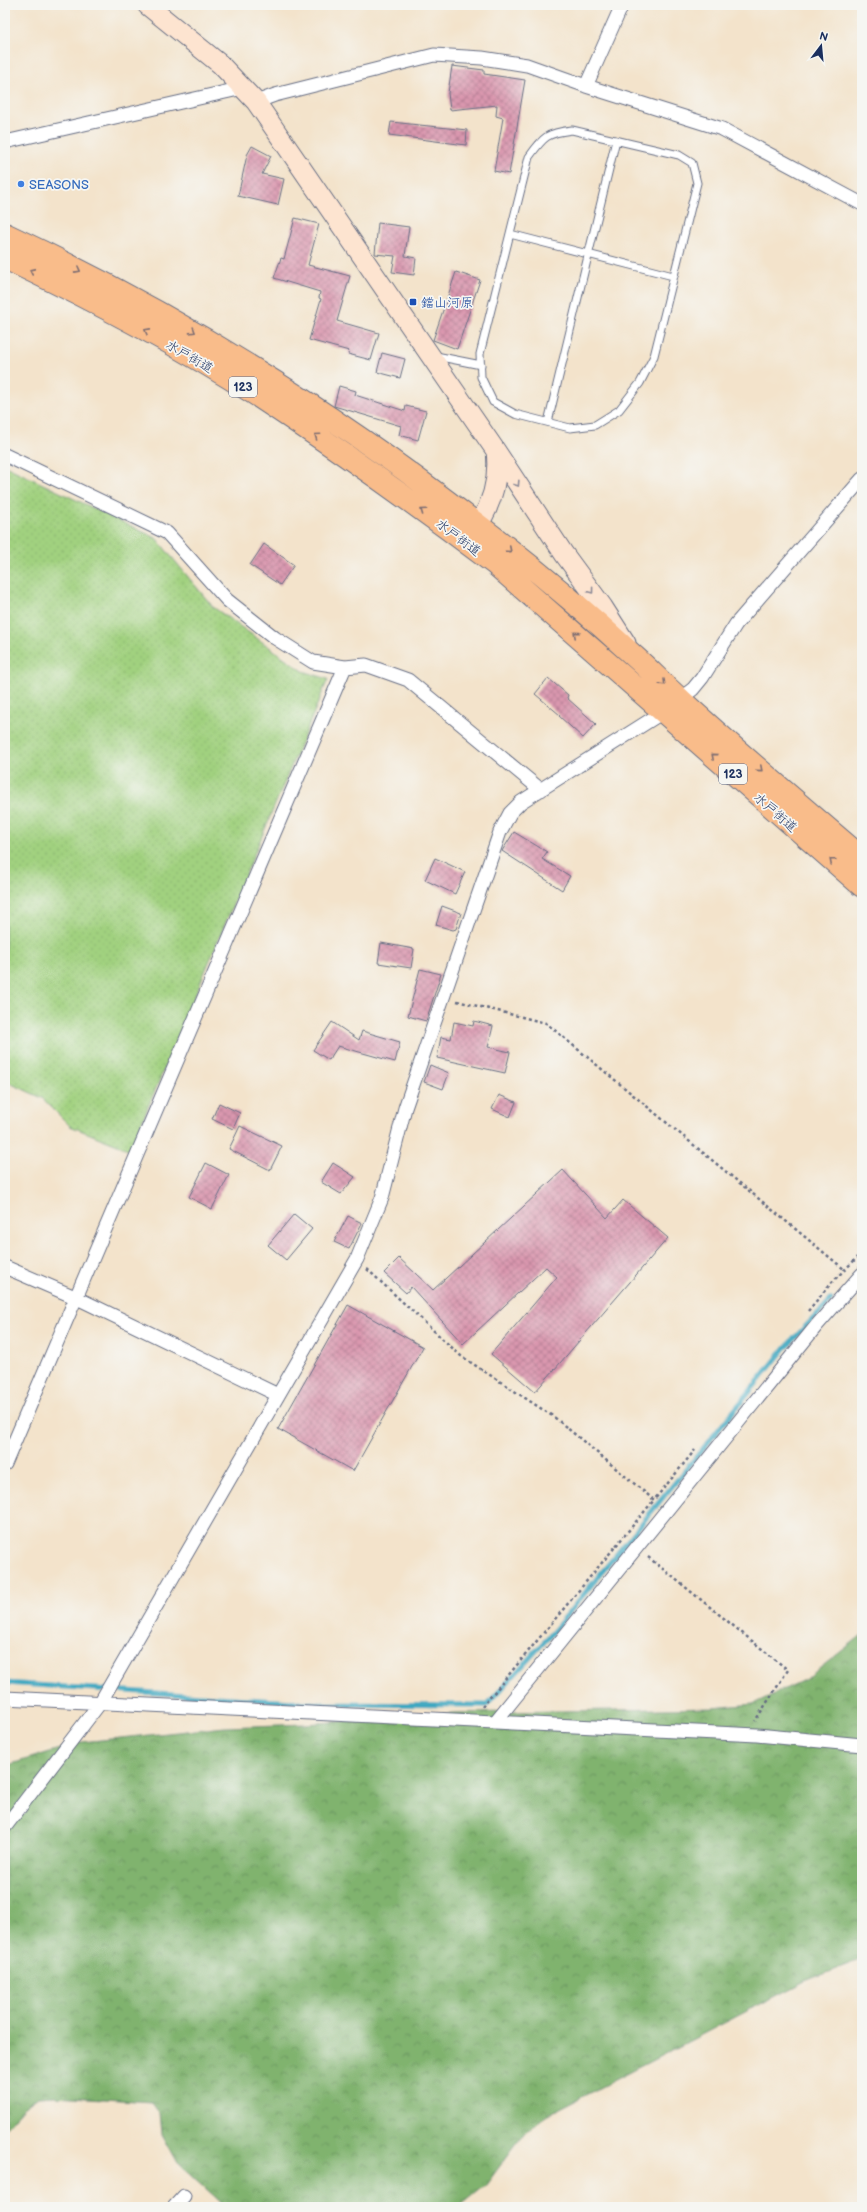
<svg xmlns="http://www.w3.org/2000/svg" width="867" height="2212" viewBox="0 0 867 2212" font-family="'Balsamiq Sans','Klee One',sans-serif">
<defs>
<pattern id="grass-dots" width="8" height="8" patternUnits="userSpaceOnUse"><rect width="8" height="8" fill="#a1d17f"/><path d="M2 2h.1M6 6h.1" fill="none" stroke="#8ab470" stroke-width="1.8" stroke-linecap="round"/></pattern>
<pattern id="forest-crowns" width="20" height="18" patternUnits="userSpaceOnUse"><rect width="20" height="18" fill="#80b36e"/><path d="M2 6a3 3 0 1 1 6 0M12 15a3 3 0 1 1 6 0" fill="none" stroke="#68925e"/></pattern>
<pattern id="building-cross-hatch" width="8" height="8" patternUnits="userSpaceOnUse"><rect width="8" height="8" fill="#da97af"/><path d="M0 0l8 8M0 8l8-8" fill="none" stroke="#b07c92"/></pattern>
</defs>
<rect width="100%" height="100%" fill="#f6f6f2"/>
<filter id="ink" filterUnits="userSpaceOnUse"><feTurbulence type="fractalNoise" baseFrequency=".025" numOctaves="2"/><feDisplacementMap in="SourceGraphic" scale="8" xChannelSelector="R" yChannelSelector="G"/><feConvolveMatrix kernelMatrix="1 2 1 2 8 2 1 2 1" color-interpolation-filters="sRGB"/></filter>
<filter id="wash" filterUnits="userSpaceOnUse"><feTurbulence type="fractalNoise" baseFrequency=".012" numOctaves="4" result="noise"/><feDisplacementMap in="SourceGraphic" scale="16" xChannelSelector="R" yChannelSelector="G"/><feGaussianBlur stdDeviation="0.9" result="paint"/><feColorMatrix in="noise" values="0 0 0 0 0 0 0 0 0 0 0 0 0 0 0 0 0 1.4 0 .05"/><feComposite in="paint" operator="in"/></filter>
<g filter="url(#wash)">
<rect width="100%" height="100%" fill="#f3e3cb"/>
<path fill="url(#grass-dots)" stroke="#5e806e" d="M5 466 156 538 213 607 303 671 328 679 130 1150 70 1126 42 1098 5 1081Z"/>
<path fill="url(#forest-crowns)" stroke="#4e7166" d="M862 1635V1959L805 1981 547 2115 525 2132 486 2185 459 2207H226L178 2163 162 2134 160 2113 152 2102 55 2096 38 2097 23 2108 5 2128V1766L82 1742 225 1727 306 1724 455 1713 713 1708 753 1704 806 1679Z"/>
<g fill="none" stroke-linecap="round" stroke-linejoin="round">
<path stroke="#41a8c1" stroke-width="5" d="M5 1683 323 1704 487 1705 553 1632 786 1347 831 1300"/>
</g>
<g id="blocks">
<path fill="url(#building-cross-hatch)" d="M452 66 484 70V74L525 80 509 174 494 171 503 118 496 116 497 105 450 110 448 93Z
M391 122 467 130 466 145 389 135Z
M252 146 271 156 262 174 284 179 278 205 238 196 247 155Z
M295 218 319 224 308 265 350 276 337 321 379 333 371 360 348 354 349 351 309 340 321 299 319 298 320 292 274 278 281 258 284 259Z
M378 223 409 227 405 256 416 258 414 275 392 272 395 256 375 254Z
M456 272 480 280 457 349 433 340Z
M382 353 405 359 400 378 377 372Z
M339 386 356 391 355 395 405 411 406 406 426 411 418 440 399 435 401 426 334 406Z
M264 544 294 565 280 585 250 565Z
M548 678 568 695 567 698 596 724 583 738 559 716 560 715 535 694Z
M514 832 547 852 542 859 570 876 562 890 502 851Z
M435 858 465 872 455 894 425 880Z
M442 906 461 913 456 929 453 930 436 925Z
M381 943 414 949 411 968 378 963Z
M420 969 441 974 426 1021 408 1016Z
M474 1021 493 1026 488 1047 510 1052 505 1073 437 1058 441 1037 451 1039 454 1022 473 1026Z
M332 1022 359 1040 362 1031 400 1042 395 1062 338 1046 329 1060 313 1050Z
M430 1065 449 1073 443 1089 424 1082Z
M499 1095 516 1102 510 1117 492 1109Z
M219 1103 240 1113 233 1129 212 1119Z
M240 1126 282 1146 270 1170 229 1149Z
M206 1163 229 1175 212 1209 189 1197Z
M333 1163 355 1177 341 1194 321 1182Z
M563 1170 607 1218 623 1200 668 1238 535 1392 491 1354 557 1277 546 1267 463 1344 411 1287 406 1293 384 1273 399 1258 433 1290Z
M294 1214 312 1229 286 1260 268 1245Z
M348 1216 362 1223 349 1249 334 1242Z
M348 1305 423 1347 353 1471 278 1429Z"/>
</g>
</g>
<g filter="url(#ink)">
<use href="#blocks" fill-opacity="0" stroke="#676e84" stroke-width="1"/>
<g fill="none" stroke-linecap="round" stroke-linejoin="round">
<defs>
<path id="lane" d="M572 130 679 155 692 163 697 183 654 356 640 383 619 410 595 425 570 428 515 414 493 402 481 377 480 354 529 157C544 136 547 133 572 130Z
M510 234 673 276
M436 356 481 365
M548 422 616 140"/>
<path id="street" d="M586 86 622 5
M256 102 275 95 434 55 482 58 527 65 586 86 722 129 862 204
M5 142 243 88
M5 455 167 533 227 600 275 638 313 662 345 667 366 665 408 680 541 790
M5 1267 77 1298 278 1395
M5 1464 345 667
M5 1698 757 1735 862 1745
M495 1722 817 1325 862 1274
M5 1827 100 1703 357 1259 382 1198 405 1108 500 832 510 813 521 802 663 712 693 689 702 678 736 624 862 479
M174 2207 184 2196"/>
<path id="secondary" d="M147 5 220 64 256 102 496 451 564 554 603 607 626 643
M470 537C489 512 500 483 496 451"/>
<path id="highway" d="M5 234C173 313 332 411 478 525 532 566 584 610 634 656 650 670 665 686 681 700 740 754 801 806 862 858
M5 258C91 299 176 343 255 394 337 448 417 505 495 564L862 886"/>
</defs>
<use href="#lane" stroke="#676e84" stroke-width="9"/>
<use href="#street" stroke="#676e84" stroke-width="15"/>
<use href="#secondary" stroke="#676e84" stroke-width="21"/>
<use href="#highway" stroke="#676e84" stroke-width="24"/>
<path stroke="#676e84" stroke-width="2.5" stroke-dasharray="3 3" stroke-linecap="butt" d="M457 1001 546 1023 845 1270
M367 1269 461 1356 554 1417 654 1500 695 1450
M808 1311 832 1282 862 1253
M648 1557 788 1670 755 1721
M482 1707 654 1500"/>
<use href="#lane" stroke="#fff" stroke-width="7"/>
<use href="#street" stroke="#fff" stroke-width="13"/>
<use href="#secondary" stroke="#fde4d0" stroke-width="19"/>
<use href="#highway" stroke="#f9bc8a" stroke-width="22"/>
</g>
<defs><path id="oneway-chevron" d="M-2-3.5L2.5 0L-2 3.5" fill="none" stroke-width="1.6" stroke-linecap="round" stroke-linejoin="round"/></defs>
<g stroke="#7f6e72">
<use href="#oneway-chevron" transform="translate(78 270) rotate(28)"/>
<use href="#oneway-chevron" transform="translate(32 271) rotate(-155)"/>
<use href="#oneway-chevron" transform="translate(147 331) rotate(-151)"/>
<use href="#oneway-chevron" transform="translate(193 331) rotate(32)"/>
<use href="#oneway-chevron" transform="translate(317 436) rotate(-145)"/>
<use href="#oneway-chevron" transform="translate(423 511) rotate(-145)"/>
<use href="#oneway-chevron" transform="translate(509 550) rotate(40)"/>
<use href="#oneway-chevron" transform="translate(576 634) rotate(-139)"/>
<use href="#oneway-chevron" transform="translate(663 683) rotate(44)"/>
<use href="#oneway-chevron" transform="translate(714 756) rotate(-139)"/>
<use href="#oneway-chevron" transform="translate(760 769) rotate(41)"/>
<use href="#oneway-chevron" transform="translate(832 861) rotate(-139)"/>
</g>
<g stroke="#8c8a97">
<use href="#oneway-chevron" transform="translate(517 484) rotate(57)"/>
<use href="#oneway-chevron" transform="translate(591 591) rotate(53)"/>
</g>
</g>
<circle fill="#3f7fe0" stroke="#f6f6f2" stroke-width="1.5" cx="21" cy="184" r="4"/>
<rect fill="#1a4fb4" stroke="#f6f6f2" stroke-width="1.5" x="409" y="298" width="8" height="8" rx="2"/>
<g text-anchor="middle" stroke-width="3.5" stroke-linejoin="round" paint-order="stroke">
<g fill="#f6f6f2" stroke="#5d6b8a" stroke-width="1">
<rect x="229" y="377" width="28" height="20" rx="3"/>
<rect x="719" y="764" width="28" height="20" rx="3"/>
</g>
<g font-size="12" font-weight="bold" fill="#1b2f5e">
<text x="243" y="391">123</text>
<text x="733" y="778">123</text>
</g>
<g font-size="13" fill="#366cbe" stroke="#f6f6f2" text-anchor="start">
<text x="29" y="189">SEASONS</text>
</g>
<g font-size="13" fill="#164399" stroke="#f6f6f2" text-anchor="start">
<text x="421" y="307">鐺山河原</text>
</g>
<g font-size="13" fill="#1b2f5e" stroke="#f6f6f2">
<text transform="translate(190 356) rotate(30)" y="5">水戸街道</text>
<text transform="translate(459 537) rotate(37)" y="5">水戸街道</text>
<text transform="translate(776 812) rotate(41)" y="5">水戸街道</text>
</g>
</g>
<rect width="867" height="2212" fill="none" stroke="#f6f6f2" stroke-width="20"/>
<g transform="translate(821 46) rotate(16)" stroke="#f6f6f2" stroke-width="3" paint-order="stroke">
<path d="M0-3L7 15L0 10L-7 15Z" fill="#1b2f5e"/>
<text y="-6" font-size="11" font-weight="bold" text-anchor="middle" fill="#1b2f5e">N</text>
</g>
</svg>
